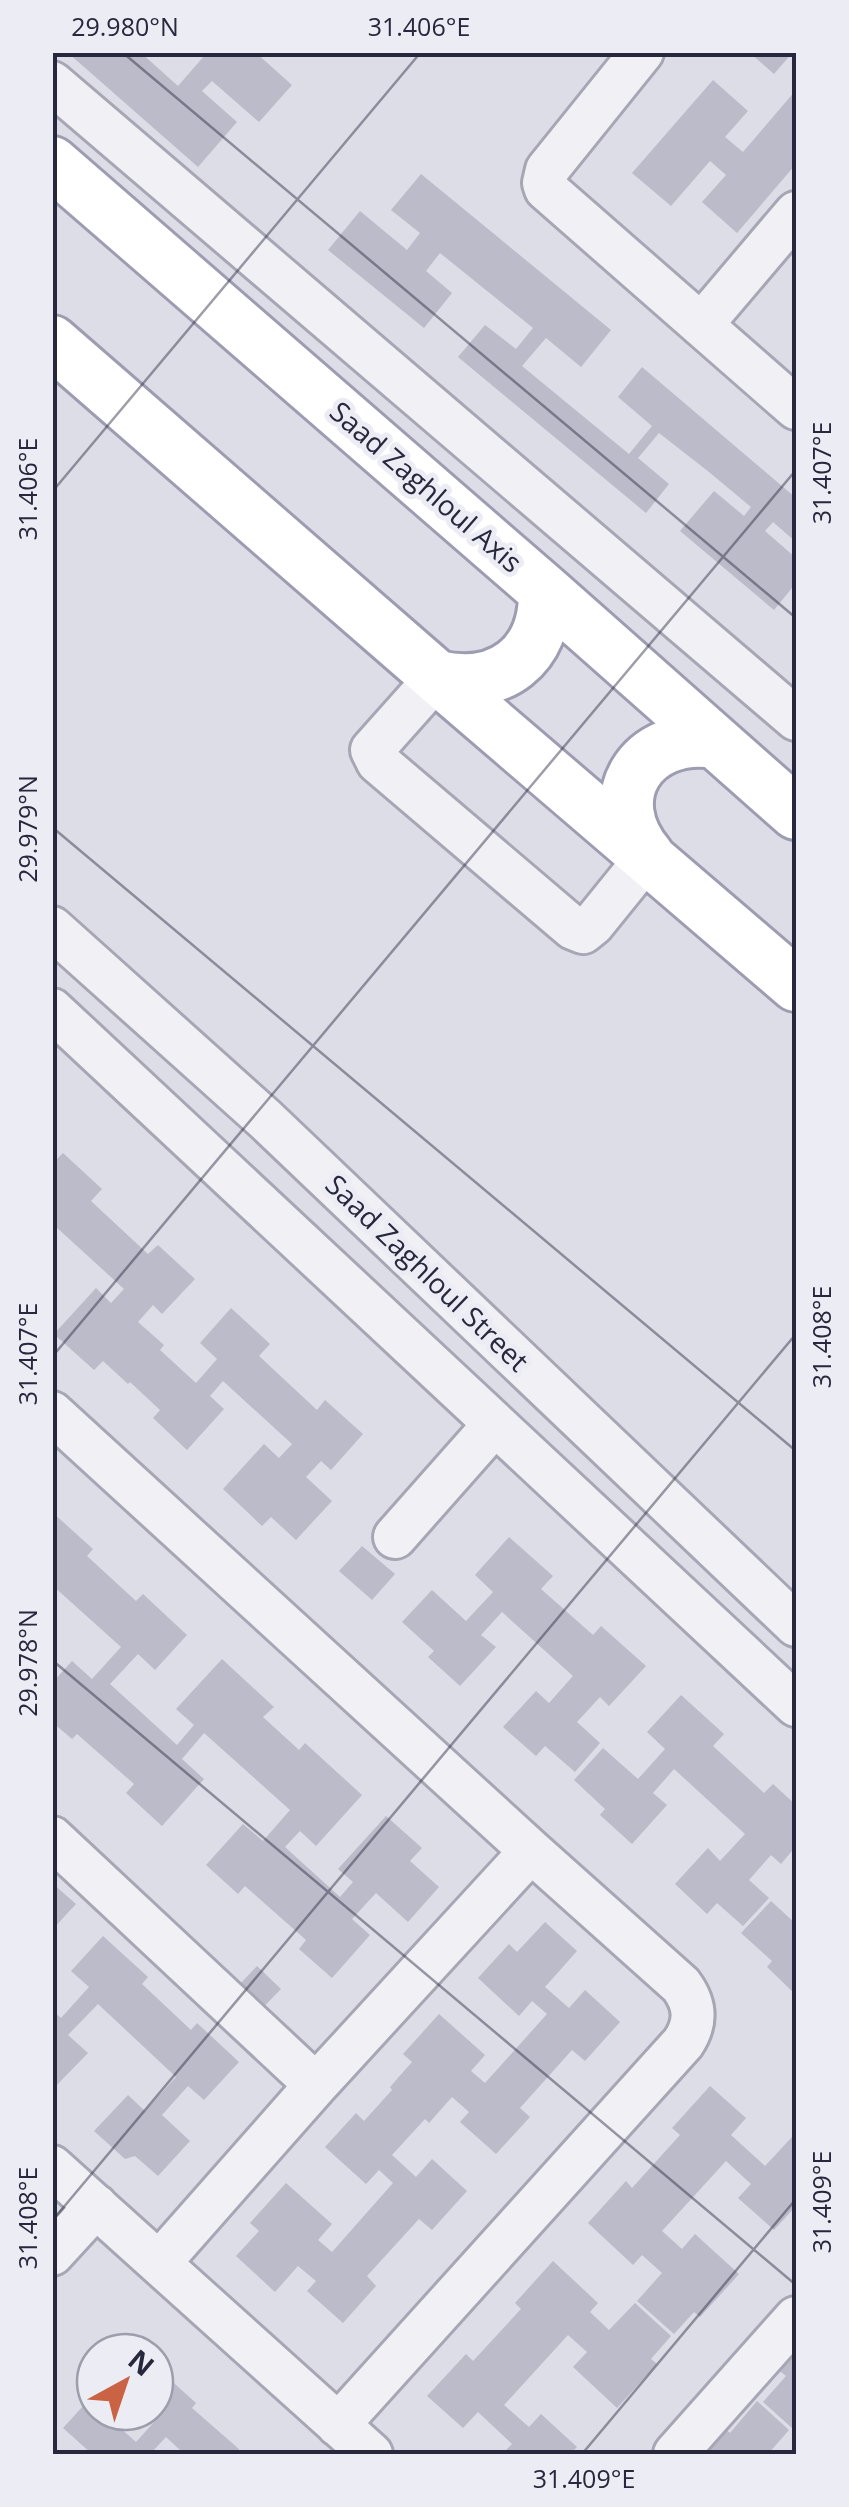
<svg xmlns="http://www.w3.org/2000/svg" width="849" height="2507" viewBox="0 0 849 2507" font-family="'Open Sans',sans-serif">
<rect width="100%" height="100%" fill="#dddde7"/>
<path fill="#bbbbc9" d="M67 52H140L178 86 205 55 202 52H255L292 85 259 122 212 81 202 91 237 122 198 167Z
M749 52H793L774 74Z
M713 80 748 111 725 137 743 152 796 90V164L737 233 702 202 726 175 710 161 671 206 632 173Z
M421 174 611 330 581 367 546 338 522 366 629 454 652 426 618 397 642 367 796 498V542L773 522 765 531 796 558V583L774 610 680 531 714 491 744 516 751 507 709 472 659 433 638 458 669 484 646 513 458 357 485 325 516 349 533 328 440 253 426 271 452 293 424 328 328 250 360 211 407 250 420 233 391 210Z
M63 1153 102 1189 91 1201 148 1254 158 1245 195 1279 162 1314 153 1305 138 1322 164 1345 160 1350 196 1383 217 1359 200 1343 231 1308 270 1344 259 1356 317 1410 325 1400 363 1434 331 1470 321 1461 306 1477 332 1501 296 1540 271 1517 262 1526 223 1489 264 1444 279 1458 292 1444 223 1381 210 1396 224 1409 187 1450 153 1418 160 1410 130 1382 128 1384 103 1361 94 1370 54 1334 96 1288 111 1303 124 1289 55 1226 52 1229V1164Z
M52 1512 93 1549 87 1556 136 1601 143 1594 187 1635 155 1670 138 1654 110 1684 177 1745 194 1725 176 1709 222 1659 274 1707 263 1717 299 1750 305 1743 362 1795 316 1846 300 1831 285 1847 340 1897 353 1882 338 1869 386 1816 422 1848 410 1861 439 1887 408 1922 376 1893 352 1919 370 1935 332 1978 299 1949 306 1940 245 1886 238 1894 206 1865 243 1824 263 1841 290 1810 204 1733 182 1759 204 1779 162 1826 126 1793 134 1784 77 1734 72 1739 52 1722V1683L72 1661 92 1679 121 1647 52 1585Z
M509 1537 553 1576 541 1589 593 1635 601 1626 646 1666 609 1706 600 1697 577 1722 600 1743 575 1772 545 1746 536 1756 503 1727 536 1691 549 1703 573 1676 502 1612 481 1635 496 1647 460 1686 428 1657 434 1651 402 1622 432 1590 466 1621 493 1592 475 1575Z
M362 1546 395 1574 372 1600 339 1571Z
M681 1695 724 1734 713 1746 764 1793 773 1784 796 1805V1846L781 1864 771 1855 749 1880 769 1898 743 1926 717 1903 707 1914 675 1884 708 1848 720 1861 745 1834 674 1769 653 1793 667 1805 632 1844 600 1815 605 1809 574 1780 603 1748 638 1779 665 1749 647 1732Z
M52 1883 76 1904 52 1930Z
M771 1901 796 1924V1995L767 1967 772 1961 741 1933Z
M545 1922 577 1951 545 1987 569 2008 585 1990 620 2022 585 2061 572 2050 520 2108 530 2117 496 2154 460 2122 469 2112 452 2097 429 2123 425 2119 392 2155 416 2177 432 2159 467 2191 432 2230 419 2219 367 2276 376 2286 343 2323 307 2291 316 2281 298 2266 275 2292 236 2256 259 2231 250 2223 286 2183 332 2224 318 2240 332 2252 393 2183 379 2170 366 2184 325 2147 356 2113 364 2121 392 2090 390 2087 412 2062 403 2054 439 2014 485 2055 471 2071 485 2083 547 2014 532 2001 519 2016 478 1978 509 1944 517 1952Z
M103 1936 148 1977 142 1984 191 2030 197 2023 239 2062 204 2100 188 2086 162 2115 190 2141 158 2176 135 2156 125 2159 94 2131 128 2095 145 2111 176 2077 98 2004 68 2035 88 2053 52 2090V2010L61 2018 89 1987 71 1971Z
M257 1966 281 1989 250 2021 227 1998Z
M710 2086 746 2118 731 2135 765 2166 792 2137 796 2141V2189L793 2193 796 2196V2206L774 2230 738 2198 751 2184 726 2161 662 2231 682 2249 695 2234 739 2274 700 2317 694 2312 674 2334 637 2301 662 2273 642 2255 633 2265 588 2223 626 2181 632 2188 680 2135 672 2128Z
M553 2261 598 2303 590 2312 609 2330 635 2303 671 2336 651 2359 657 2364 617 2408 573 2367 587 2352 568 2335 504 2405 529 2427 541 2414 577 2447 570 2454H502L512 2444 478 2412 463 2428 427 2396 466 2354 473 2361 521 2309 515 2303Z
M796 2342V2423L792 2428 763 2402 786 2376 775 2367Z
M155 2366 196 2403 192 2408 239 2449 234 2454H176L180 2450 166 2437 153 2451 156 2454H92L63 2428 95 2393V2412H115L124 2421 119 2427 136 2442 155 2421 146 2412H155Z
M757 2401 789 2430 768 2454H698L723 2427 730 2433Z"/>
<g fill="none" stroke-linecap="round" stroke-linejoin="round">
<defs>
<path id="minor" d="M642 52 547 170 544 183 546 189 796 408
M52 83 796 719
M701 325 796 213
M437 677 372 750 378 762 573 928 583 932 593 924 648 856
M52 928 265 1119 796 1625
M52 1010 796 1705
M52 1413 531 1851 681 1985C695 2004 697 2022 683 2043L338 2425
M395 1537 495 1424
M52 1838 316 2085
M52 2167 371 2454
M52 2254 96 2206
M159 2263 316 2085 531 1851
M675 2454 796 2318"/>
<path id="major" d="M52 163 545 591 796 813
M52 342 437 677 796 985
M437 677C500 691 546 657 545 591
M648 856C599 798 641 731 715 742"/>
</defs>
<use href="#minor" stroke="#a6a6b4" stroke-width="48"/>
<use href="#major" stroke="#9d9db2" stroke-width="58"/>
<use href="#minor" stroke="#f0f0f5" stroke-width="42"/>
<use href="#major" stroke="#fff" stroke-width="52"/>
</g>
<path fill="none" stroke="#27273d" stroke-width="2.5" stroke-opacity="0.45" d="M122 52 796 618M52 492 421 52M52 827 796 1451M52 1357 796 470M52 1660 796 2285M52 2221 796 1334M582 2454 796 2199"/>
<g text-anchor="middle" stroke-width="10" stroke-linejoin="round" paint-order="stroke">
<g font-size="28" fill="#27273d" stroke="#ecedf4">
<text transform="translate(426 487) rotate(41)" y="10">Saad Zaghloul Axis</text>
<text transform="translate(427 1273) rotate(44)" y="10">Saad Zaghloul Street</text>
</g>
</g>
<rect width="849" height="2507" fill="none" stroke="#ecedf4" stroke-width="110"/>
<g transform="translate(125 2382) rotate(40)"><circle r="48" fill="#ecedf4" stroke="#9d9eab" stroke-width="2.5"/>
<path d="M0-8L18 38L0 25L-18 38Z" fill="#ca6244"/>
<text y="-15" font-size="28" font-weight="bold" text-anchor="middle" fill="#27273d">N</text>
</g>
<rect x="55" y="55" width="739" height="2397" fill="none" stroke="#27273d" stroke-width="4"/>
<g font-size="25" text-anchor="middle" fill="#27273d">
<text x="125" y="36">29.980°N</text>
<text x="419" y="36">31.406°E</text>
<text transform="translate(822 473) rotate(-90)" y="9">31.407°E</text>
<text transform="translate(28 489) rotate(-90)" y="9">31.406°E</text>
<text transform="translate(28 829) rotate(-90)" y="9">29.979°N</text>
<text transform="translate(822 1337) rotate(-90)" y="9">31.408°E</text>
<text transform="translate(28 1354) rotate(-90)" y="9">31.407°E</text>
<text transform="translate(28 1663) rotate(-90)" y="9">29.978°N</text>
<text transform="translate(822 2202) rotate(-90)" y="9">31.409°E</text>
<text transform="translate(28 2218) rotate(-90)" y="9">31.408°E</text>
<text x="584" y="2488">31.409°E</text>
</g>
</svg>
